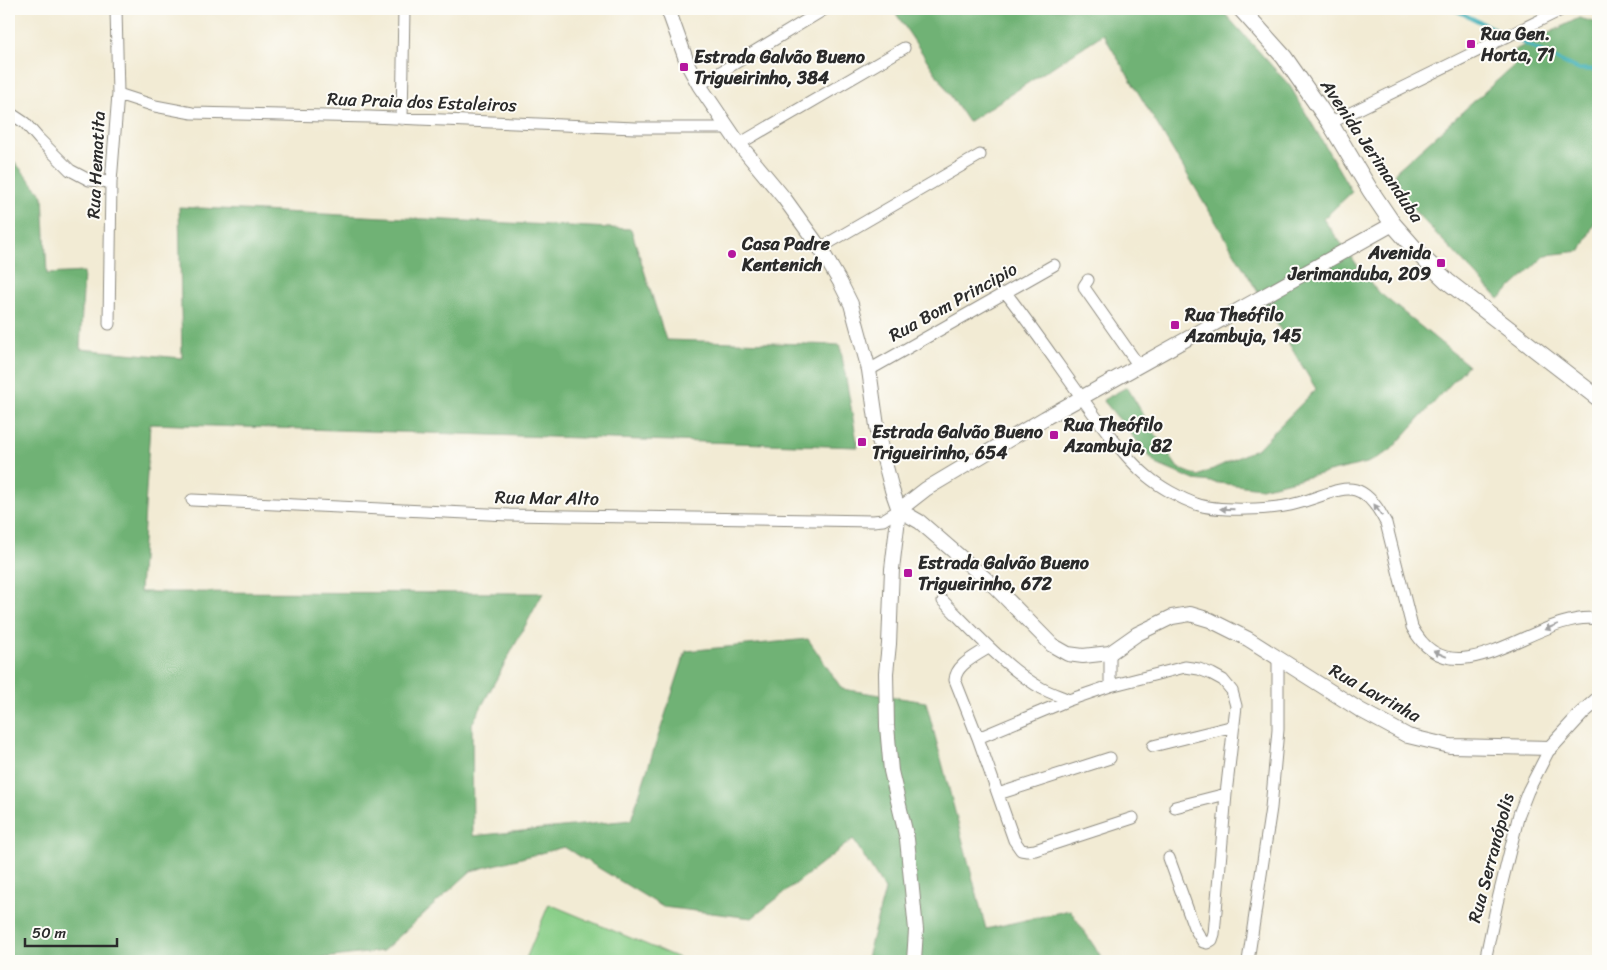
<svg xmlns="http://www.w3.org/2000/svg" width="1607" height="970" viewBox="0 0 1607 970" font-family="Sriracha,sans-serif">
<rect width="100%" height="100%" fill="#fdfcf7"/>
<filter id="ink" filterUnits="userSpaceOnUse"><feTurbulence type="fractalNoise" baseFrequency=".02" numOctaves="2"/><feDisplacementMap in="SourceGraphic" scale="10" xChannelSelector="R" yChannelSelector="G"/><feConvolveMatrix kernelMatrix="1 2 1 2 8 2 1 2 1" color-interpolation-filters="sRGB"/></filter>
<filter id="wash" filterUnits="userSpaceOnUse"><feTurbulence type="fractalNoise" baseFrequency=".0096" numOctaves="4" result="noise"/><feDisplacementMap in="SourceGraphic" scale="20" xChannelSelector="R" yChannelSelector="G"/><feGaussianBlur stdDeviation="1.12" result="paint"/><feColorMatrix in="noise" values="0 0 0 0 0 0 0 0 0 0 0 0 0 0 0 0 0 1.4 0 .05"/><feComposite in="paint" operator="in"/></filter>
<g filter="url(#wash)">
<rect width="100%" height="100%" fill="#f2ebd4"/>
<path fill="#8acf89" stroke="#5a7d5a" d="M549 904 686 961H525Z"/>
<path fill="#6fb275" stroke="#4d6e50" d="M893 9H1216L1226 15 1290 86 1352 192 1323 219 1376 290 1468 365 1390 451 1367 463 1261 488 1194 480 1156 464 1103 400 1127 387 1156 436 1178 468 1198 476 1258 448 1316 389 1103 34 968 122Z
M1579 18 1598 23V215L1581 251 1546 255 1499 299 1403 199 1395 172 1519 61 1513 51Z
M9 155 43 196 47 274 84 272 80 349 182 358 179 207 631 229 666 340 840 345 858 447 150 424 140 592 543 593 472 724 473 836 631 820 686 651 808 639 842 689 926 702 986 929 1070 910 1104 961H866L885 890 853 839 752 918 663 907 564 847 471 871 383 951 299 961H9Z"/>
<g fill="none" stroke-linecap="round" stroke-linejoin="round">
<path stroke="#40b0b8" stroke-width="4" d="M1453 9 1505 34
M1511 37 1577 69 1598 70"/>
</g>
</g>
<g filter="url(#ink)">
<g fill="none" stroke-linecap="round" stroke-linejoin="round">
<defs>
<path id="minor" d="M699 85 825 9
M118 94 155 106 192 113 370 117 635 128H727
M13 115 25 123 39 139 70 170 89 180 111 182
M402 119 404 9
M1330 123 1563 9
M739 144 904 48
M820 248 980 155
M1088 280 1084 286 1085 289 1139 366
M1006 293C1037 333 1065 375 1095 416 1111 437 1127 459 1147 476 1160 487 1180 498 1196 504 1219 512 1274 510 1298 503 1340 492 1359 470 1386 523L1412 627C1454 707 1540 608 1598 619
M109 324 111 182 118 94 116 9
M869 370 1054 265
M192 500 509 515 873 521 883 520 899 510
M943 601C972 630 1005 667 1041 688 1050 693 1060 696 1069 700
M1110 653V686L1069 700 978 738 1014 840 1021 850 1027 851 1035 850 1133 818
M1110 686 1185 667 1199 669 1212 674 1223 680 1232 691 1236 706 1226 794 1214 934 1212 940 1207 943 1203 942 1194 927 1169 858
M978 738 955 680C956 664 977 656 989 647
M1153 746 1234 726
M998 794 1110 758
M1175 807 1226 794
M1248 961 1271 808 1278 730V657
M1485 961 1497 903 1519 814 1528 791 1550 748"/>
<path id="tertiary" d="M668 9 688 65 699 85 739 144 784 198 820 248 840 282 851 304 869 370 879 440 892 490 899 510 892 569 889 644 886 673 887 726 891 771 907 839 916 930 914 961
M899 510 920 522 995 587 1052 645 1068 654 1083 656 1110 653 1137 634 1172 617 1190 614 1210 620 1248 639 1360 710 1408 736 1450 746 1550 748 1582 713 1598 699
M899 510 926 489 1045 418 1393 224"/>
<path id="secondary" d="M1241 9 1284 57 1330 123 1370 190 1393 224 1422 257 1447 281 1598 398"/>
</defs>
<use href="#minor" stroke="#8e8b80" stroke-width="13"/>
<use href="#tertiary" stroke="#8e8b80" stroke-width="16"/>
<use href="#secondary" stroke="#8e8b80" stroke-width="18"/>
<use href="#minor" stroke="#fff" stroke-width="11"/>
<use href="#tertiary" stroke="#fff" stroke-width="14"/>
<use href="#secondary" stroke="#fff" stroke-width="16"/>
</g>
<defs><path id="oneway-solid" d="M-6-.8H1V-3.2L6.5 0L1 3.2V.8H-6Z" transform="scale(1.25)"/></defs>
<g fill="#a0a0a0">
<use href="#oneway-solid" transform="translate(1227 509) rotate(-179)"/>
<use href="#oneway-solid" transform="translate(1378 510) rotate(-124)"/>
<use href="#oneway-solid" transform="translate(1551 627) rotate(158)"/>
<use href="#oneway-solid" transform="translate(1440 654) rotate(-157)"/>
</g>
</g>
<g fill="#b5179e" stroke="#fdfcf7" stroke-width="2">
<rect x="1466" y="39" width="10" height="10" rx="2.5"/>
<rect x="679" y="62" width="10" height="10" rx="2.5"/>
<circle cx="732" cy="254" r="5"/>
<rect x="1436" y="258" width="10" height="10" rx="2.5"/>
<rect x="1170" y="320" width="10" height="10" rx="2.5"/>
<rect x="1049" y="430" width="10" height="10" rx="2.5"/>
<rect x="857" y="437" width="10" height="10" rx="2.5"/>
<rect x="903" y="568" width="10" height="10" rx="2.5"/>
</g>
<g text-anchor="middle" stroke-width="4" stroke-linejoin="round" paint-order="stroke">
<g font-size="18" font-weight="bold" fill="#2b2b2b" stroke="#fdfcf7" text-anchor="start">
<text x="1481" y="40">Rua Gen.<tspan x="1481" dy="21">Horta, 71</tspan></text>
<text x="694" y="63">Estrada Galvão Bueno<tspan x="694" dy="21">Trigueirinho, 384</tspan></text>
<text x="742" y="250">Casa Padre<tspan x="742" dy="21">Kentenich</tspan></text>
<text x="1431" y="259" text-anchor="end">Avenida<tspan x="1431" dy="21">Jerimanduba, 209</tspan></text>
<text x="1185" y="321">Rua Theófilo<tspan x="1185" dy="21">Azambuja, 145</tspan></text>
<text x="1064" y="431">Rua Theófilo<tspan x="1064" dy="21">Azambuja, 82</tspan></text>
<text x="872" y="438">Estrada Galvão Bueno<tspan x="872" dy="21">Trigueirinho, 654</tspan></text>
<text x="918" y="569">Estrada Galvão Bueno<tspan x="918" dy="21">Trigueirinho, 672</tspan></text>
</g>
<g font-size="18" fill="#2b2b2b" stroke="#fdfcf7">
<text transform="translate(422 102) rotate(2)" y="6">Rua Praia dos Estaleiros</text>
<text transform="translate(1372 151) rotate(56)" y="6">Avenida Jerimanduba</text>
<text transform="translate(96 165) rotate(-87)" y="6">Rua Hematita</text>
<text transform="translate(953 302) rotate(-29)" y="6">Rua Bom Principio</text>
<text transform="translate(547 498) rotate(1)" y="6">Rua Mar Alto</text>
<text transform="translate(1375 693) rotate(29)" y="6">Rua Lavrinha</text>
<text transform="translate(1491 858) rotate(-75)" y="6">Rua Serranópolis</text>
</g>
</g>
<rect width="1607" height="970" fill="none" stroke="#fdfcf7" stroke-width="30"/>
<path d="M25 938v8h92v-8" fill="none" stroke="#2b2b2b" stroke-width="2.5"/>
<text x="32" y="938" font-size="15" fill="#2b2b2b" stroke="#fdfcf7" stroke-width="4" paint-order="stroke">50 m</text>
</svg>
